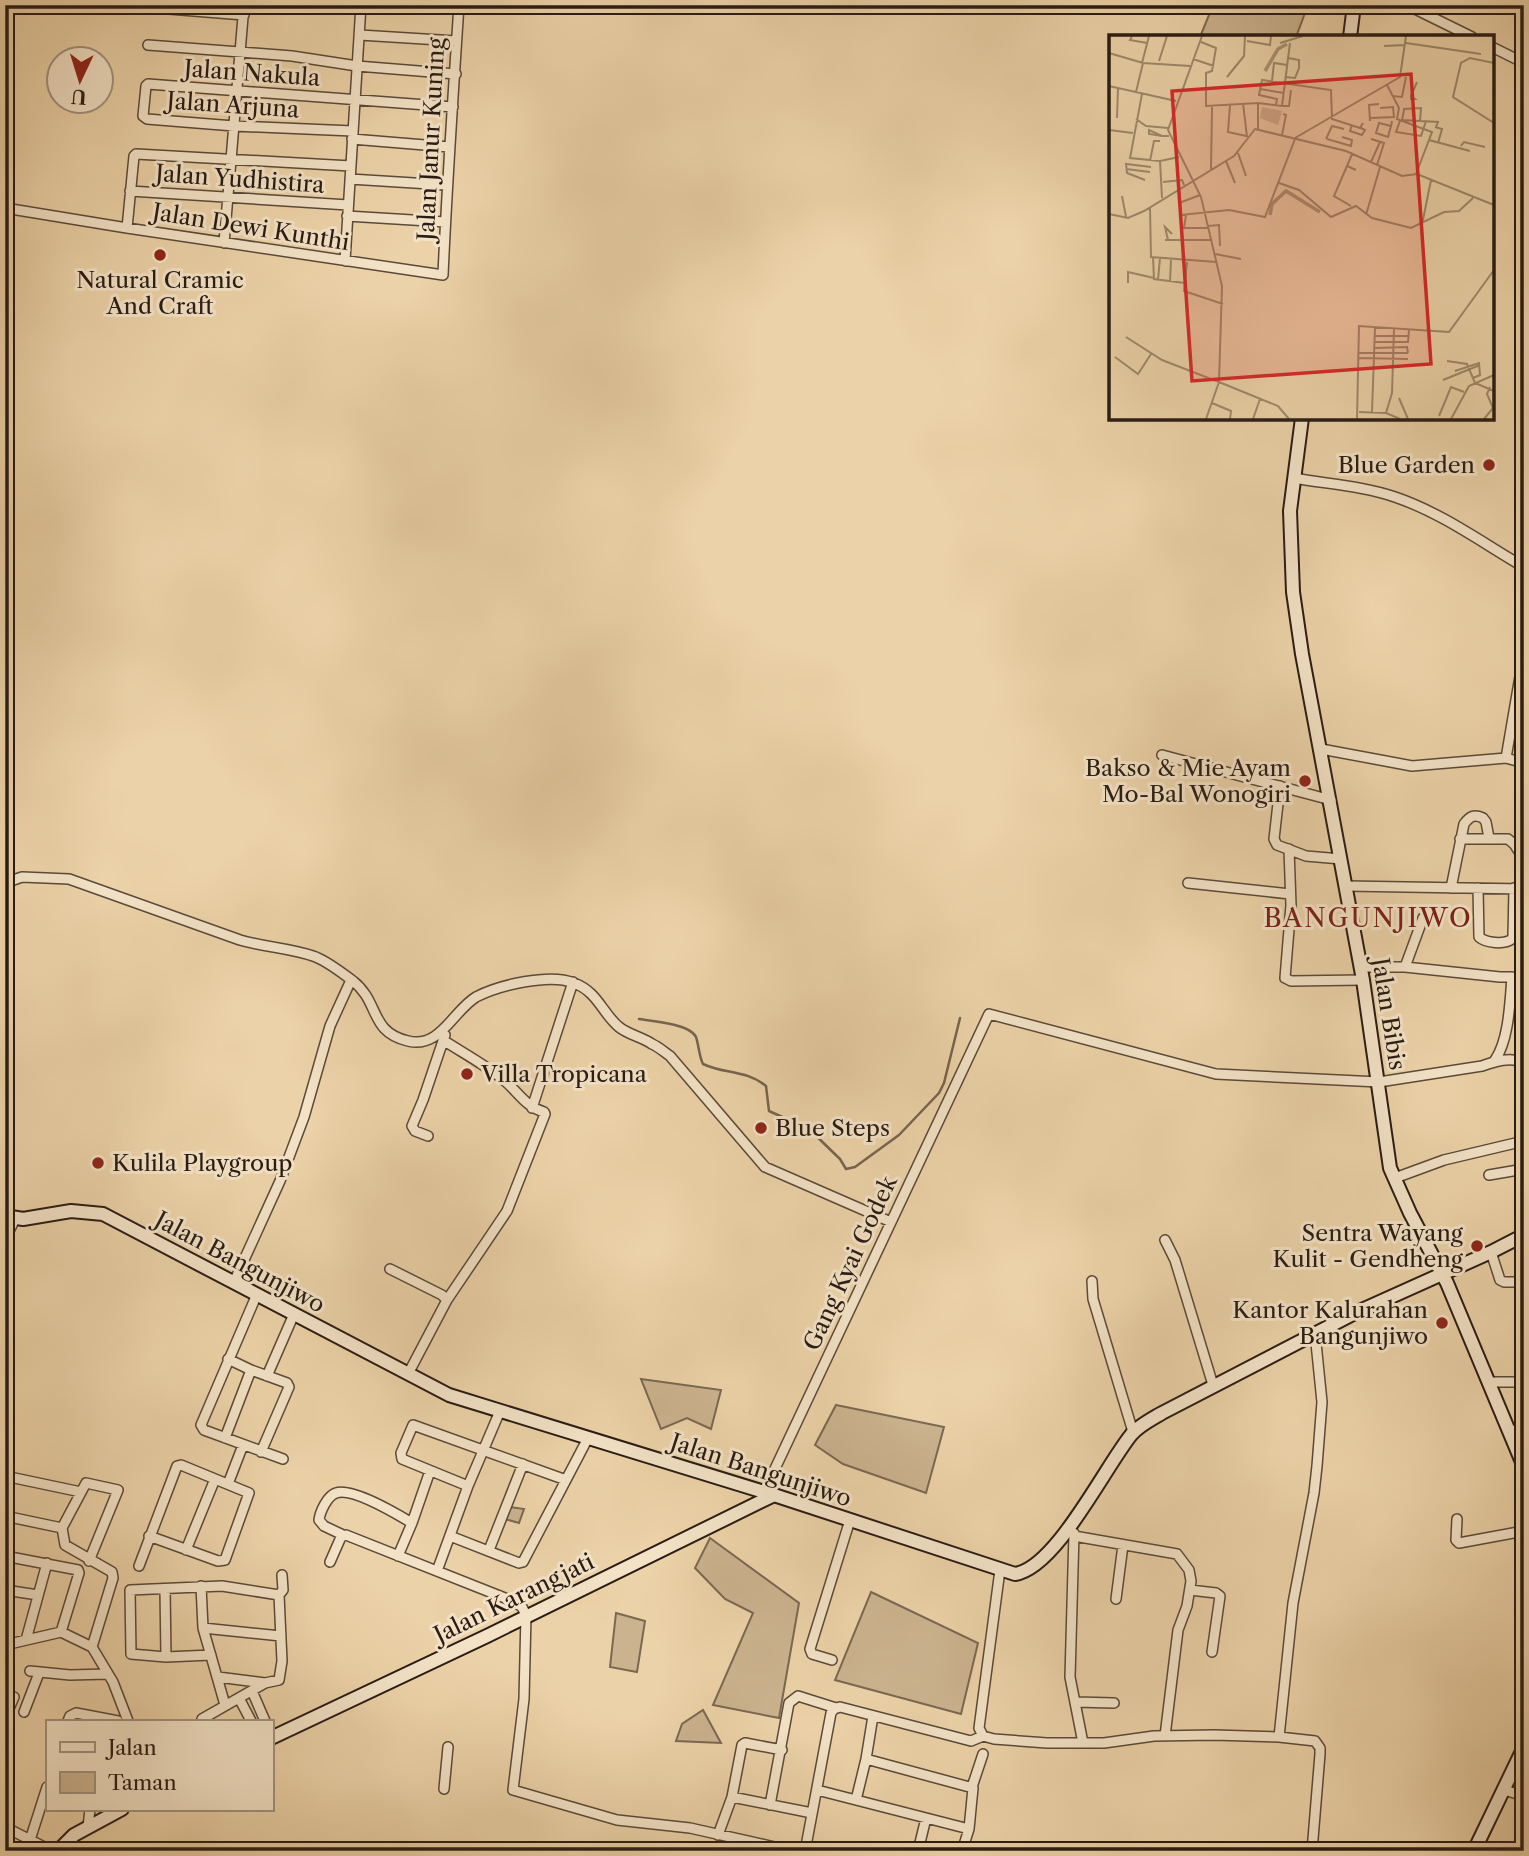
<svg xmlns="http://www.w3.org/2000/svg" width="1529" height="1856" viewBox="0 0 1529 1856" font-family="'Libre Caslon Text',serif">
<rect width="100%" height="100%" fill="#ecd2a8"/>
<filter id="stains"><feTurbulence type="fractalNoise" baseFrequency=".00286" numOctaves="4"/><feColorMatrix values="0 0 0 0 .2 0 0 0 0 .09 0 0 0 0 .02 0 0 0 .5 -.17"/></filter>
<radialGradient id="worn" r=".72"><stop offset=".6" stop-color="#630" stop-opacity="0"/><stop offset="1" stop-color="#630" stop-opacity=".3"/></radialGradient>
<path fill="#cbb38f" stroke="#7a6852" stroke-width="2" d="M1213 5H1308L1296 37H1200Z
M641 1379 721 1390 711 1429 687 1418 661 1429Z
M836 1405 944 1427 926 1493 843 1464 815 1445Z
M510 1507 524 1509 519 1523 505 1519Z
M710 1538 799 1603 779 1718 713 1705 753 1613 725 1599 695 1568Z
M871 1592 978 1643 961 1714 835 1680Z
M616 1613 645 1621 637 1672 610 1667Z
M703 1710 721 1743 676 1741 682 1724Z"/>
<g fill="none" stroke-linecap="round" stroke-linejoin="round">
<path stroke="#76644f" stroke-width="2.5" d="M639 1019C652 1021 690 1024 696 1037 699 1046 699 1056 703 1064 724 1074 747 1070 766 1086L769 1111 809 1129 840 1159 846 1169 855 1167 899 1135 939 1093 944 1083 960 1018"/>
<defs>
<path id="street" d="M419 5 459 8
M1407 5 1472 37
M156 8 244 15
M360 35 456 41
M148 45 292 56 357 66 456 74
M1492 47 1524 63
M353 131 234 126 147 119 143 116 146 86 148 84 453 107
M352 139 449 147
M350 179 446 185
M130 191 348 205
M5 208 127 228 443 275C447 185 453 95 459 5
M347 216 445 222
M127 228 134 156 136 154 351 166
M224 243 244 5
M345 261 361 5
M1294 478C1327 484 1363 486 1395 497 1442 513 1481 542 1524 567
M1321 749 1412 766 1506 758 1524 763
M1162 755 1331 800
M1506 758 1524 653
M1280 786 1274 839 1277 845 1306 856 1341 859
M1460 839H1508L1514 844 1524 859
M1289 849 1291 905 1285 978 1291 981 1363 980
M5 883 22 877 69 879 240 940C264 947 289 948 313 956 326 960 342 973 353 981 380 1002 369 1032 408 1041 440 1049 453 1011 476 997 499 985 550 973 574 983 598 992 602 1013 619 1027 629 1035 642 1037 652 1044 659 1047 664 1052 670 1056L765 1167 891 1222
M1188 883 1290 894
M1346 886 1524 889
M1451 888 1464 824C1470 816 1474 814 1483 818L1486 822 1489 838
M1478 888 1479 937C1486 943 1504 945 1512 939L1513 936 1514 888
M1361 967H1405L1500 977H1512C1510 1001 1509 1040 1495 1060
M1405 967 1423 918
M443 1040C463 1053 486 1065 505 1081 519 1093 525 1106 544 1112L545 1114 507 1211 447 1300
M532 1108 573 982
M428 1136 415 1131 412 1126 423 1100 445 1035
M1489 1175 1524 1169
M1395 1178 1444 1160 1524 1141
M5 1239 15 1219
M1165 1240 1175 1260 1213 1385
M1491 1252 1500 1280 1504 1282H1524
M390 1269 442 1295 447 1300 408 1374
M1092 1281 1093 1299 1133 1432
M234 1282 280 1181 304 1117 330 1026 351 980
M257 1294 201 1425 204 1430 283 1459
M228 1359 251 1370
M267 1376 294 1314
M1488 1382H1524
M1509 1431 1524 1429
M225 1438 251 1370 287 1383 289 1387 261 1452
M5 1476 81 1492
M228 1484 243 1445
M468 1486 402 1459 401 1453 413 1425 566 1480
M764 1492 989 1014 1216 1074 1379 1082 1482 1066C1496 1061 1509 1057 1524 1062
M5 1516 62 1528 65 1545 112 1572 113 1578 92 1647 113 1682 128 1721
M1457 1519 1456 1540 1459 1543 1524 1531
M412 1523 430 1471
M62 1528 86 1483 118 1490 89 1561
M1074 1533 1070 1677 1083 1743
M343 1535 324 1526 319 1520C320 1512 327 1496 336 1493 352 1487 397 1514 412 1523L398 1556
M450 1536 519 1563 523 1562 588 1438
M1074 1536 1177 1554 1189 1570 1191 1581 1187 1606 1178 1630 1165 1736
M186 1550 215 1479
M489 1550 523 1464
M5 1556 78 1570 79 1573 61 1632
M330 1562 341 1537 346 1535 515 1602 522 1607 526 1615 524 1699 513 1790 617 1820 690 1828 792 1851
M139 1566 177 1466 181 1465 249 1493 225 1560 218 1561 149 1536
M1000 1570 979 1728 983 1736 994 1739 1047 1743H1104L1154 1736 1214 1735 1279 1737 1315 1741 1320 1748V1754L1312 1851
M437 1571 468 1486 500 1411
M201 1586 203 1628 225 1705
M165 1589 166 1657
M5 1590 38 1595
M1190 1590 1216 1593 1220 1596 1212 1652
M1116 1599 1123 1545
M203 1628 281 1636
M26 1640 47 1563
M5 1645 61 1632 92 1647
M211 1655 166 1657 131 1654 130 1590 222 1586 279 1595
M832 1660 812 1654 810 1649 850 1520
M30 1671 70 1675 107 1674
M218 1677 265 1683 279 1680 282 1661 279 1595 283 1590 282 1575
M252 1691 265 1721
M5 1695 14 1697 5 1718
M239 1698 251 1721
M1076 1702 1114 1703
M24 1712 39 1673
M873 1716 866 1759 973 1788 969 1829 962 1851
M202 1719 265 1683
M68 1721 70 1716 76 1713 118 1721
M1279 1737 1293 1603 1314 1493 1317 1466 1322 1402 1315 1333
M972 1787 983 1754
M444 1789 448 1747
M817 1790 969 1829
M1504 1790 1524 1796
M732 1797 812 1813
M856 1800 866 1759
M770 1805 789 1703 798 1696 836 1708
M5 1827 52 1851
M88 1827 90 1809
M718 1835 732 1797 742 1745 745 1743 782 1750
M30 1840 47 1787
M808 1851 806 1846 831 1713 834 1709 840 1707 971 1741 983 1736
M918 1851 926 1818"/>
<path id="secondary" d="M1350 37 1354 5
M1302 418 1290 511 1293 592 1302 654 1363 980 1390 1168 1410 1213 1447 1283 1524 1467
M5 1216 23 1219 71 1211 103 1214 449 1395 774 1495 1015 1574C1056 1568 1105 1467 1131 1435 1138 1426 1152 1419 1162 1413L1353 1314 1491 1252 1524 1235
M271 1738 487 1636 774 1495
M58 1851 74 1835 122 1809
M1474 1851 1524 1747"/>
</defs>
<use href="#street" stroke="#5a4a39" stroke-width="12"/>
<use href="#secondary" stroke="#291c14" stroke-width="16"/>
<use href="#street" stroke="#f3e2c6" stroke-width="9"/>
<use href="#secondary" stroke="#f3e2c6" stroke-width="12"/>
</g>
<g fill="#8f2418" stroke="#f3e2c6" stroke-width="2.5">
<circle cx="160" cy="255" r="7"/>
<circle cx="1489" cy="465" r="7"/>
<circle cx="1305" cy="781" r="7"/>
<circle cx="467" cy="1074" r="7"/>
<circle cx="761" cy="1128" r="7"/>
<circle cx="98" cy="1163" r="7"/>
<circle cx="1477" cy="1246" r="7"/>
<circle cx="1442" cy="1323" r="7"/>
</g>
<g text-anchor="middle" stroke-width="6" stroke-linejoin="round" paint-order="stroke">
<g font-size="23" fill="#291c14" stroke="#f3e2c6">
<text transform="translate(252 73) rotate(4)" y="8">Jalan Nakula</text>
<text transform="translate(233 105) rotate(4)" y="8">Jalan Arjuna</text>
<text transform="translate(431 139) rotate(-87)" y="8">Jalan Janur Kuning</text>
<text transform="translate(240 179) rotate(4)" y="8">Jalan Yudhistira</text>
<text transform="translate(251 227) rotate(9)" y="8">Jalan Dewi Kunthi</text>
<text transform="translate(1389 1014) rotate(81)" y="8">Jalan Bibis</text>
<text transform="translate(240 1262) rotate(28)" y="8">Jalan Bangunjiwo</text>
<text transform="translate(850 1263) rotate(-65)" y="8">Gang Kyai Godek</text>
<text transform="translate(761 1470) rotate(18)" y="8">Jalan Bangunjiwo</text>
<text transform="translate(514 1598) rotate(-26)" y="8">Jalan Karangjati</text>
</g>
<g font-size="23" fill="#291c14" stroke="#f3e2c6" text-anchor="end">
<text x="160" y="288" text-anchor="middle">Natural Cramic<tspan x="160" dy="26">And Craft</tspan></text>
<text x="1475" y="473">Blue Garden</text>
<text x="1291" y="776">Bakso &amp; Mie Ayam<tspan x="1291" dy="26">Mo-Bal Wonogiri</tspan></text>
<text x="481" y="1082" text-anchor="start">Villa Tropicana</text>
<text x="775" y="1136" text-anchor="start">Blue Steps</text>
<text x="112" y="1171" text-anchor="start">Kulila Playgroup</text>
<text x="1463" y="1241">Sentra Wayang<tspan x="1463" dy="26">Kulit - Gendheng</tspan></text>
<text x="1428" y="1318">Kantor Kalurahan<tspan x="1428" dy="26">Bangunjiwo</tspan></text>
</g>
<g font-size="26" letter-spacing="2" fill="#7a1f14" stroke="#f3e2c6">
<text x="1368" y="927">BANGUNJIWO</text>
</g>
</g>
<g transform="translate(1109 35)">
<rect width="385" height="385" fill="#ecd2a8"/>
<path d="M153 72 173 76 169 90 151 83Z" fill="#cbb38f"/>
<path fill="none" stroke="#aa9476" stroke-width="3.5" d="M156 36 169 14 178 9M161 180 163 169 177 156 211 177"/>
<path fill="none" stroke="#9e896d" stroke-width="2" d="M23 1 21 5 38 8M93 1 59 95 92 162 113 251 110 347 169 371 180 384M138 6 161 10 162 1M92 7 107 13 103 36 97 38V71L149 68V94M171 8 194 1M297 8 372 19M275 11 296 10M0 18 34 28 81 31M84 24 105 31M50 26 58 1M33 28 40 1M385 28 361 23 352 28 344 62 385 88M118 42 135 21 136 1M176 42 186 43 190 33V25L179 23M163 46 165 28 178 30M278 50 290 73 288 84 323 97 320 105 361 116M0 51 67 66M151 54 175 58M27 57 34 28M33 59 21 123 51 126 70 122M283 61 293 62 297 42M302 61 306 64H302V61L308 47M134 68 138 102M149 68 173 71 181 8M121 70 119 97 137 101M167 70 168 64 150 60 153 45 222 55 223 84 251 93 254 88M173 71H180L182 55M294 74 312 73 311 87M295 75 293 85 329 87 327 92M8 83 9 53M261 83 285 82 284 72 271 73M27 84 37 91 59 93M261 86 260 70 270 69M291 86 287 97 312 101 317 86M243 90 241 96 253 100 256 95 252 93M282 91 270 88 267 98 279 102 282 91 283 86M326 92 333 94 329 108M0 95 24 98M173 100 177 80 174 79M53 101 40 95V99L53 101H60M186 103 291 42 297 1M217 104 223 91 235 94M218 104 242 111 243 105 233 102M262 104 275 108 268 130M352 111 355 107 376 112M129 118 137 141M243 119 238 131 247 135M41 126 45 106H51M51 126 53 163M117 126 126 148M262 127 271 107M238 131 225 161 242 171M17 134 41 137M102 134 103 72M307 139 320 105M36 145 18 138 17 129 42 132M54 147 73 145 75 150M170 148 190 155 222 182 247 171 263 183 302 193 335 177 350 176 364 163M70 154 72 180 120 175 156 182 186 104M13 161 17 182M70 168 91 160M41 172 42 222 107 227M0 179 19 183 35 176 125 121 146 94 237 116 293 141 308 139 385 170M77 180 75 193H99M257 180 271 132M313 190 322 145M99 191 110 190 111 211M56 205H102M59 205 56 192 63 199M106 219 132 224M44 222 45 244 76 248M78 227 75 256 114 269M49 245 51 223M19 248V237L45 243M61 248 62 224M285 294 283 358 277 378 291 384M266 301H300M17 302 53 325 110 347 97 384M266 307H299L300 295M266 313 298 312 299 318M250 318H299M6 322 29 339 42 319M250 323 299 324M338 326 358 329 366 348 385 356M346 336 370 328 371 340 364 343M334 345 371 330M290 363 299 384M103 368 122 376 121 384M250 377 277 378M263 377 266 292M330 381 342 352 355 357M144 384 151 364M248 384 250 291 340 297 385 235M342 384 360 351 385 340M375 384 384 373 378 359 381 352"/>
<path fill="#d62828" fill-opacity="0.15" stroke="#d62828" stroke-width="3.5" d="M302 39 322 329 83 346 63 56Z"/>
<rect width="385" height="385" fill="none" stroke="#291c14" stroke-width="3.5"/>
</g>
<rect width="1529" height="1856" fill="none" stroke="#ecd2a8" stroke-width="28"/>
<rect x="7" y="7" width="1515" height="1842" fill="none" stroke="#291c14" stroke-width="3.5"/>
<rect x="14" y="14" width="1501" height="1828" fill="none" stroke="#291c14" stroke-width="2"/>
<rect x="46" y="1720" width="228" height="91" fill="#f3e2c6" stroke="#a2937f" stroke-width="2"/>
<rect x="60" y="1742" width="35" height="10" fill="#f3e2c6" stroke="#a2937f" stroke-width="2"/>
<text x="108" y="1755" font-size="21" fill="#291c14">Jalan</text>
<rect x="60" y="1772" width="35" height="21" fill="#cbb38f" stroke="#a2937f" stroke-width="2"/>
<text x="108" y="1790" font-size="21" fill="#291c14">Taman</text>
<g transform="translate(80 80) rotate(184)"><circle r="33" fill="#f3e2c6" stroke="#a2937f" stroke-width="2"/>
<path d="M0-5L12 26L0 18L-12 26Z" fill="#8f2418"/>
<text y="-10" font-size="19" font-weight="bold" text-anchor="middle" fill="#291c14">U</text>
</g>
<rect width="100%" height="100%" filter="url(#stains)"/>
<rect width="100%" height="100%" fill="url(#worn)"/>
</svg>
